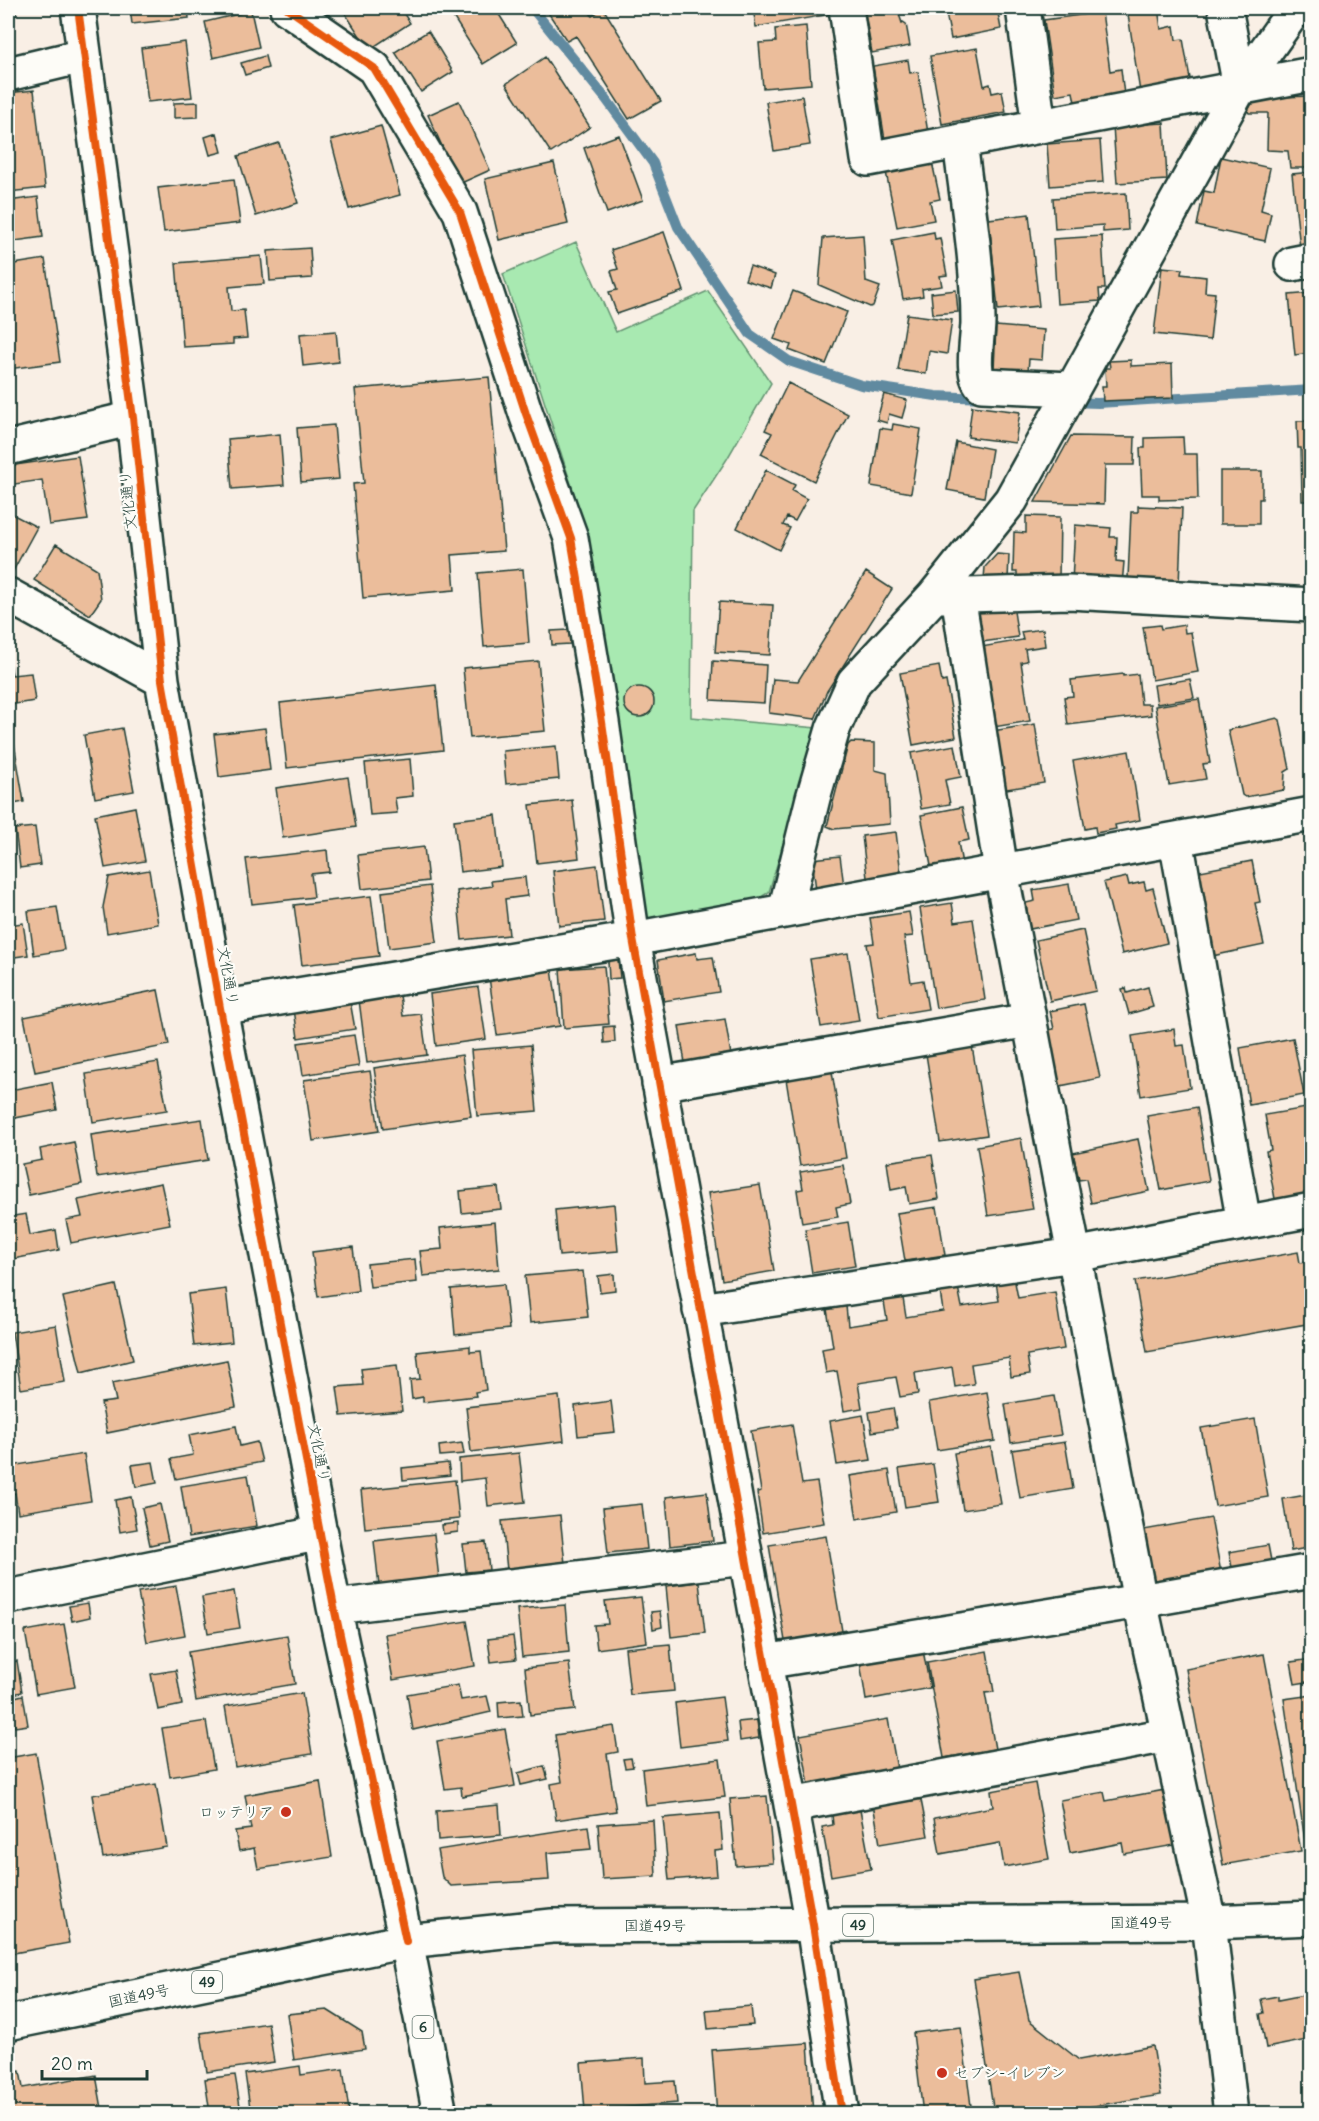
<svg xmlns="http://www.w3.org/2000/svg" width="1319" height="2121" viewBox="0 0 1319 2121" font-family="Delius,'Klee One',sans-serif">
<rect width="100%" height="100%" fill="#f9efe5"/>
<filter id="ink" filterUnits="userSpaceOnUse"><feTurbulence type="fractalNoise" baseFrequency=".0167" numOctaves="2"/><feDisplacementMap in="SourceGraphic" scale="12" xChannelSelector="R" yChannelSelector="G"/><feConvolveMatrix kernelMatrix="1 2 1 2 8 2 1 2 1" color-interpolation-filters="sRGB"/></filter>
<g filter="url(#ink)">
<path fill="#a8e9b1" stroke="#649372" stroke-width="1.5" d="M576 242 616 332 708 291 771 383 727 459 693 511 691 717 817 728 769 892 752 903 647 922 582 518 503 274Z"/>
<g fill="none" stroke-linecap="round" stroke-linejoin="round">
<path stroke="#608aa0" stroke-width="10" d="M532 8 606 99 653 163 678 227 750 334 789 361 861 385 936 396 985 398
M1069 402 1098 403 1312 390"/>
</g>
<path fill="#ebbd9b" stroke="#1f3d34" stroke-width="1.5" d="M8 8H15L16 15 8 17Z
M130 8H188L189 18 132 24Z
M347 8H400L410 23 369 50 343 10Z
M450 8H495L517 43 483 64 448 9Z
M545 8H588L592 16 603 8 661 101 629 119 576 36 567 41Z
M753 8H831L832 14 756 27Z
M864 8H897L902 23 903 22 906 24 910 46 872 53Z
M945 8H997L1001 29 951 39Z
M1127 8H1158L1161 29 1174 26 1176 40 1183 39 1191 84 1140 92Z
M251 11 259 47 213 58 205 22Z
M1102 12 1110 71 1121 69 1124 95 1075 102 1073 92 1055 95 1044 20Z
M806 26 811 84 763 88 759 43 776 42 775 29Z
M428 31 453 72 421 92 395 52Z
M185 42 192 97 148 102 141 48Z
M977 48 984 86 990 84 992 93 1002 91 1006 112 942 124 930 56Z
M265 56 268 68 245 75 241 63Z
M545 57 590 127 551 153 506 84Z
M908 60 910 73 918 72 928 133 885 140 873 66Z
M34 90 45 188 8 192V93Z
M1279 92 1281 97 1312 96 1310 168H1290L1288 151 1267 150 1268 113H1249L1248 111 1257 94Z
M802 96 810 145 774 151 766 102Z
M459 101 490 170 459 184 428 115Z
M198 102V117L174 118V103Z
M1164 123 1167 180 1117 183 1113 126Z
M381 126 400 195 349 209 331 140Z
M217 133 222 152 210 155 205 137Z
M619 135 643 200 607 213 584 148Z
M1100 140 1103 182 1050 186 1047 144Z
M279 143 298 203 256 216 238 156Z
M1221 157 1270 168 1261 210 1271 213 1265 241 1197 226 1204 191 1214 193Z
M932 162 940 199 930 201 934 220 897 227 886 172Z
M554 163 568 224 499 240 485 179Z
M1312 172V247L1300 248 1292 174Z
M234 179 240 223 164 232 158 188Z
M1126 193 1128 230 1103 232V225L1055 229 1053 198Z
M38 197 43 237 8 242V201Z
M1029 214 1039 306 998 310 989 219Z
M664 232 684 291 617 314 609 292 617 290 611 271 618 269 611 250Z
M934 232 935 239 940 238 947 275 940 276 942 286 922 289 923 296 903 299 892 240Z
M863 235 866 282 880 287 873 306 870 307 819 285 823 238Z
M1102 236 1105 289H1099L1100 301 1057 304 1053 239Z
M310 248 312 278 270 281 268 251Z
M261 256 264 284 229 287 231 311 244 310 247 338 233 339V344L183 347 176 263Z
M45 259 60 362 8 369V265Z
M750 266 775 275 771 288 745 280Z
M1162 267 1182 269 1181 274 1206 277 1205 292 1215 293 1210 340 1154 334Z
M956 290 958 312 933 314 931 293Z
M793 291 847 312 826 364 789 350 791 345 774 339Z
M1312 293V353L1295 355 1289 295Z
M907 314 952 320 947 354 929 351 926 374 898 370Z
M996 326 1044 330 1042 360 1029 359 1028 371 994 369Z
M336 331 339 362 303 366 300 334Z
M1131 360V366L1172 364 1173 398 1103 401 1102 386H1106L1105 368H1110L1109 361Z
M489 377 504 551 452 555 455 590 363 598 353 484 364 483 355 389Z
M788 383 848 414 814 481 761 454 772 433 765 430Z
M884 394 907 400 902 418 889 414 887 423 877 420Z
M972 406 1020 412 1015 443 968 437Z
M1297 421H1312V501H1302L1301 448H1298Z
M893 424 921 429 911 493 871 486 880 428 892 430Z
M334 425 339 479 301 482 297 428Z
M280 434 284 485 232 489 228 439Z
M1071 436 1135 437 1134 465H1105L1104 504 1035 502Z
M1183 437 1184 454H1197L1198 499 1159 500V495H1142L1140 448H1145V438Z
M956 442 992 449 984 497 947 490Z
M78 456 88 520 49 525 42 480 8 485V466Z
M766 470 795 485 792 491 807 499 795 521 787 517 783 525 790 528 779 550 737 528Z
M1220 471H1262V499H1259V524H1220Z
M1138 506 1182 508 1179 585H1145V578H1128L1131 512H1138Z
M8 512 37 527 13 571 8 568Z
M1026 516 1060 517 1059 580 1017 579V572H1013L1014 532 1026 533Z
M1075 525 1111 528 1110 537H1117L1116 561 1124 562 1122 585 1072 582Z
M56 544 97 569 101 599 90 615 34 580Z
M997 554 1009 555 1008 580 984 579 985 567Z
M523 569 529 643 484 647 478 573Z
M866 572 892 589 827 691 815 719 769 713 773 679 798 681Z
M719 602 773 605 770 655 715 652Z
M1013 605 1018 637 975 643 971 611Z
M1160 625 1161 629 1184 625 1185 633 1191 632 1198 672 1152 680 1143 627Z
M1043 629 1045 646 1025 649 1027 661 1021 662 1030 721 988 728 975 648 1023 640 1021 632Z
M569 630 570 644 552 645 551 631Z
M8 650 12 675 31 673 35 701 8 705Z
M538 661 545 731 470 738 463 668Z
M713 661 766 665 764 703 711 700Z
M939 666 942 682 946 681 956 737 913 745 900 673Z
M1123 674V676L1138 674 1141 704H1150L1151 715 1068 725 1064 697 1073 696 1071 680Z
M1190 679 1194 698 1157 704 1154 685Z
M436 685 443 750 287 768 280 703Z
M624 702a15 15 0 1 1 30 0a15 15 0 1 1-30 0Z
M1199 699 1210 763 1203 764 1206 779 1169 785 1155 706Z
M1277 718 1280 720 1290 769 1285 772 1284 790 1245 797 1242 795 1228 730Z
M1035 724 1044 783 995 791 986 732Z
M122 728 134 791 95 798 84 735Z
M265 728 270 770 219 777 214 734Z
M13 737 24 802 8 805V738Z
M851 742 875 743V770L887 773 890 824 834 829 827 826 848 745Z
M955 745 961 777 945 780 950 804 921 809 911 753Z
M556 746 559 779 506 784 503 751Z
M1129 751 1140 820 1115 825 1116 829 1096 833 1095 827 1085 829 1073 761Z
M410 759 413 796 395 798 397 813 370 815 365 763Z
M348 777 356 827 283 838 276 788Z
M572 800 579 858 537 863 530 805Z
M135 807 145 861 105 868 95 815Z
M962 807 969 840 958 842 962 864 932 871 921 815Z
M496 815 502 867 460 872 454 820Z
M35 827 40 865 20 868 15 829Z
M896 832 902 882 868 886 862 836Z
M424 847 428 881 362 889 358 855Z
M327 850 329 872 311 874 314 897 252 904 246 859Z
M840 856 845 894 817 897 812 859Z
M1252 861 1260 902 1255 903 1264 945 1212 956 1195 872Z
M597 865 604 921 559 926 553 871Z
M149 870 158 924 107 933 103 907 109 877Z
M525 877 527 896 505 899 509 935 462 940 457 891 492 886 491 881Z
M1127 877 1129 885 1144 882 1146 890 1153 888 1167 943 1122 954 1104 882Z
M1069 884 1076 920 1030 929 1026 903 1035 901 1033 890Z
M430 886 437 942 389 948 382 892Z
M371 896 379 956 302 965 294 905Z
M952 903 955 922 973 919 985 1000 936 1008 920 908Z
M57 907 64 950 34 955 28 911Z
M909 912 913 936 904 937 911 982 923 980 928 1009 879 1017 867 944 874 943 870 918Z
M23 923 28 955 8 958V925Z
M1083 930 1096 991 1050 1001 1036 940Z
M696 953 697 959 713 957 719 992 664 1001 658 960Z
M848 953 859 1021 821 1027 810 959Z
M618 960 620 978 609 979 608 961Z
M604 966 609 1024 564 1028 560 969Z
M552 969 560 1026 497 1035 489 977Z
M478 987 486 1039 436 1046 430 994Z
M1148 987 1153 1007 1129 1014 1122 989 1126 988 1127 993Z
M158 990 169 1045 35 1072 24 1017Z
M400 995 403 1016 421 1014 427 1055 367 1063 359 1000Z
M350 1001 355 1029 298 1038 294 1009Z
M1084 1004 1100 1078 1060 1086 1048 1030 1054 1029 1050 1011Z
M725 1019 731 1055 685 1063 679 1026Z
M614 1026 615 1042 604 1043 603 1027Z
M1174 1029 1176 1046 1184 1045 1190 1088 1141 1096 1132 1036Z
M354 1035 359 1066 303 1075 298 1043Z
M1293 1038 1304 1095 1249 1105 1240 1048Z
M531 1045 537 1111 477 1116 471 1050Z
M972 1046 987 1135 940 1142 926 1054Z
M462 1055 471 1116 383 1129 374 1068Z
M158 1062 167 1110 93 1122 86 1074Z
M370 1071 379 1131 313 1141 304 1080Z
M832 1072 846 1158 800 1166 786 1079Z
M52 1082 57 1110 15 1118 10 1090Z
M1197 1107 1209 1181 1161 1190 1147 1116Z
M1306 1108 1310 1129 1312 1128V1193L1275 1199 1266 1151 1271 1150 1265 1115Z
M202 1119 208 1160 97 1177 91 1135Z
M1021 1138 1033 1209 988 1216 977 1146Z
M1138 1139 1149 1191 1091 1203 1086 1179 1079 1180 1073 1153Z
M74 1142 82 1184 29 1195 22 1164 42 1160 40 1149Z
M932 1155 939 1199 909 1204 906 1187 891 1190 887 1162Z
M843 1165 850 1204 836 1207 838 1217 802 1223 797 1190 803 1189 800 1172Z
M161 1183 170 1224 71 1243 66 1220 82 1217 78 1200Z
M760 1185 774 1271 722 1280 708 1193Z
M498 1187 501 1209 462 1213 460 1191Z
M614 1204 618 1251 559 1256 555 1210Z
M937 1207 945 1255 905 1261 897 1213Z
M26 1214 30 1235 56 1230 59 1250 8 1260V1217Z
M495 1222 499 1269 423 1276 420 1251 442 1249 440 1228Z
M848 1222 855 1266 812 1273 805 1229Z
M353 1247 358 1291 318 1297 312 1252Z
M1298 1252 1300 1263 1312 1261V1323L1147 1352 1135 1281Z
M415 1259 417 1282 370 1287 367 1264Z
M583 1271 588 1317 530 1323 525 1276Z
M1013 1272 1018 1298 1055 1292 1064 1349 1027 1355 1030 1374 1011 1377 1009 1358 971 1364 974 1384 955 1387 952 1367 915 1373 918 1394 900 1397 896 1377 858 1383 862 1408 844 1411 837 1371 826 1373 822 1349 833 1347 827 1309 846 1306 848 1326 887 1320 883 1295 902 1292 906 1317 943 1311 939 1285 957 1282 962 1307 999 1301 995 1275Z
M614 1274 615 1290 600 1292 598 1276Z
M504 1284 509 1329 455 1335 451 1289Z
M116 1285 133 1360 81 1373 63 1297Z
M226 1289 232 1342 194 1346 188 1294Z
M56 1325 65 1382 21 1389 12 1332Z
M470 1346V1352L481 1351 486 1390 475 1392 476 1396 423 1402V1397L412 1399 410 1380 420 1379 417 1352Z
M227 1360 236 1407 107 1433 101 1403 116 1401 112 1383Z
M397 1365 402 1411 341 1416 337 1387 363 1385 361 1369Z
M987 1392 995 1441 937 1450 929 1402Z
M559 1396 564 1441 471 1452 466 1407Z
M1054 1396 1061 1435 1011 1443 1005 1404Z
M611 1401 615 1432 578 1436 575 1406Z
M893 1408 897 1428 872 1432 869 1412Z
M863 1415 871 1460 837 1465 830 1421Z
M1255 1419 1268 1497 1215 1506 1201 1428Z
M792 1424 802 1484 817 1482 824 1523 763 1533 757 1492 761 1491 751 1431Z
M236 1426 240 1446 257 1442 262 1462 176 1479 171 1459 193 1455 189 1435Z
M1065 1442 1073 1489 1020 1498 1012 1450Z
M462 1443 464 1454 440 1456 439 1446Z
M991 1447 1001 1504 963 1510 954 1453Z
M519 1453 525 1502 488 1506 485 1478 460 1481 459 1459Z
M84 1454 91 1501 18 1513 15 1493 9 1494 8 1486V1473H12L11 1466Z
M153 1462 157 1483 136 1487 132 1465Z
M448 1463 450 1475 403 1480 402 1468Z
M933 1464 939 1502 905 1507 899 1469Z
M889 1470 896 1512 857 1519 850 1476Z
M248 1475 257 1526 189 1537 181 1486Z
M455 1480 459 1519 365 1528 361 1490Z
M707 1492 713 1541 670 1546 666 1497Z
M1312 1494V1547L1291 1551 1283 1499Z
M131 1497 137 1529 120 1532 115 1500Z
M160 1504 168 1541 150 1545 142 1508Z
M642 1504 647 1549 608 1553 603 1508Z
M560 1515 565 1564 507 1570 502 1521Z
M1211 1518 1221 1573 1147 1586 1138 1531Z
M458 1523V1532L443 1534 442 1525Z
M434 1534 439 1579 379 1586 374 1541Z
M826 1536 843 1637 786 1647 769 1545Z
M486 1542 489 1570 466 1572 463 1544Z
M1268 1545 1272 1566 1233 1573 1229 1552Z
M699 1582 705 1633 671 1637 666 1586Z
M176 1586 185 1635 147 1642 138 1592Z
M234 1591 240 1628 208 1633 202 1597Z
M641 1597 647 1642 597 1649 594 1625 608 1624 605 1601Z
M88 1603 90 1617 72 1621 69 1606Z
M565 1605 569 1652 522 1657 517 1609Z
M660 1611 662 1627 653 1629 651 1612Z
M467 1621 475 1666 393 1680 385 1634Z
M64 1624 75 1687 36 1694 25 1631Z
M287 1635 295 1684 196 1701 188 1652Z
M513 1636 516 1659 491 1662 488 1639Z
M670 1644 674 1691 630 1695 625 1648Z
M923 1650 930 1688 866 1700 860 1662Z
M987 1651 994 1692 985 1693 995 1749 944 1758 927 1662Z
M1264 1654 1301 1851 1223 1865 1186 1669Z
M1312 1659V1681L1295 1684 1291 1662Z
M17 1661 22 1692 8 1695V1663Z
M569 1663 575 1710 530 1715 525 1668Z
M176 1670 182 1705 158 1710 151 1674Z
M458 1685 461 1700 487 1696 491 1712 413 1730 407 1694Z
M302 1693 312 1754 235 1767 225 1706Z
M23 1695 28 1725 15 1727 10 1698Z
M1312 1695V1854L1307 1855 1284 1699Z
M722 1697 728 1741 680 1747 675 1703Z
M521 1700 523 1716 499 1718 498 1702Z
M888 1719 897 1769 809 1785 800 1735Z
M757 1720 759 1738 740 1741 738 1722Z
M206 1721 214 1769 170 1777 162 1728Z
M614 1726 618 1752 607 1754 616 1811 556 1820 551 1784 562 1782 555 1735Z
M505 1729 515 1786 462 1796 461 1787 445 1789 437 1741Z
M36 1753 69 1943 8 1954V1758Z
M631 1758 633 1767 625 1768 623 1759Z
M720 1759 725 1797 646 1806 642 1769Z
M544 1766 548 1779 521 1785 518 1773Z
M320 1781 332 1857 258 1869 254 1848 239 1851 235 1831 251 1829 245 1795Z
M1035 1783 1049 1859 1004 1867 1000 1843 940 1854 934 1818 993 1807 991 1791Z
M156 1784 167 1847 103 1858 92 1795Z
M1165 1790 1175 1845 1124 1854 1122 1843 1070 1853 1060 1800 1104 1792 1106 1801Z
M920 1795 928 1836 880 1844 873 1804Z
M767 1796 773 1863 736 1866 730 1799Z
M499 1805 501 1835 438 1840 436 1811Z
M860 1810 871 1869 831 1876 822 1827 833 1825 832 1815Z
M720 1813 723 1850 715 1851 717 1876 669 1880 663 1818Z
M653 1820 656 1876 602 1879 598 1824Z
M588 1826 591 1849 547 1853 549 1880 451 1886 442 1877 437 1850Z
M1019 1972 1029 2020 1079 2060 1153 2046 1161 2095 1045 2114H994L974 1979Z
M1308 1986H1312V2039L1266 2048 1260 2014 1264 2013 1261 1999 1278 1996V2000L1309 1994Z
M751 2006 753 2025 708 2029 706 2010Z
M327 2010 362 2032 365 2049 294 2060 287 2014Z
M268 2023 274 2062 207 2072 201 2033Z
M961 2027 972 2114H923L913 2033Z
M808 2043 813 2114H717L712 2050Z
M644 2058 645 2083 675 2081 677 2103 585 2111 581 2063Z
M300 2066 301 2075 343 2069 349 2111 333 2114H251L245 2074Z
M20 2071 23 2088 96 2075 103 2114H8V2073Z
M235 2075 241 2112 210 2114 205 2079Z"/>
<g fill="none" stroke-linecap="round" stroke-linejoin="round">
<defs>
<path id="minor" d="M78 8 133 418 162 680 220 1008 334 1607 406 1941
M287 8 374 68 460 212 526 414 571 538 602 722 633 939 813 1925 842 2114
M846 8 868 159 1312 74
M1023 8 1039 126
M1225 8 1240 87
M8 74 83 56
M960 141C967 201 978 262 978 322 978 336 970 376 982 385L1072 389
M1292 264 1312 260
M8 448 133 418
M8 595 162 680
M958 595 1001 871 1140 1601 1209 1922 1231 2114
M936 596 1069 592 1312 605
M1176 839 1244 1223
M785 911 813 798 833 729 854 682 934 596 1011 500 1240 87 1296 8
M220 1008 633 939 1312 814
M659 1084 1029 1020
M700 1310 1074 1255 1312 1210
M8 1597 321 1533
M334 1607 745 1558
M764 1662 1140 1601 1312 1571
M791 1805 1168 1735"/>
<path id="major" d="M406 1941 440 2114"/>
<path id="highway" d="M8 2023 406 1941 552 1926 1209 1922 1312 1918"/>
</defs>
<use href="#minor" stroke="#1f3d34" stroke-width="38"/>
<use href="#major" stroke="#1f3d34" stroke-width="38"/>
<use href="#highway" stroke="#1f3d34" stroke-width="38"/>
<use href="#minor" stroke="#fdfcf7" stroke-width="33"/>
<use href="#major" stroke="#fdfcf7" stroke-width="33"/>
<use href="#highway" stroke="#fdfcf7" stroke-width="33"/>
<defs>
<path id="cycleway" d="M78 8 133 418 162 680 220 1008 334 1607 406 1941
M287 8 374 68 460 212 526 414 571 538 602 722 633 939 813 1925 842 2114"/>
</defs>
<use href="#cycleway" stroke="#fdfcf7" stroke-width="11"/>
<use href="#cycleway" stroke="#e8590c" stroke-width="8"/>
</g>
</g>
<g fill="#c8321e" stroke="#fdfcf7" stroke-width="2">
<circle cx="286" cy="1812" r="6"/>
<circle cx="942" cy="2073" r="6"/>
</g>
<g text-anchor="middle" stroke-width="4.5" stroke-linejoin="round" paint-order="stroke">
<g fill="#fdfcf7" stroke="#62766e" stroke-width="1.5">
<rect x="843" y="1914" width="30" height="22" rx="4.5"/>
<rect x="192" y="1971" width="30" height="22" rx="4.5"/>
<rect x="412.5" y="2016" width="21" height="22" rx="4.5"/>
</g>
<g font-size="14" font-weight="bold" fill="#1f3d34">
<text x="858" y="1930">49</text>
<text x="207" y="1987">49</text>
<text x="423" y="2032">6</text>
</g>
<g font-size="15" fill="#1f3d34" stroke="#fdfcf7">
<text transform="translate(128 500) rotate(-96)" y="5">文化通り</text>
<text transform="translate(228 976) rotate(80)" y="5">文化通り</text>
<text transform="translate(319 1453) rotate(79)" y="5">文化通り</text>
<text x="1141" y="1928">国道49号</text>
<text x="655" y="1931">国道49号</text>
<text transform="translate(139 1996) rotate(-12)" y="5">国道49号</text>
</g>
<g font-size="15" fill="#1f3d34" stroke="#fdfcf7" text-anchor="end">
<text x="274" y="1817">ロッテリア</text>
<text x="954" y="2078" text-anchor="start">セブン-イレブン</text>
</g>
</g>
<rect width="1319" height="2121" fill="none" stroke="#fdfcf7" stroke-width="30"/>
<rect x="15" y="15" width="1289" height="2091" fill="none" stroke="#1f3d34" stroke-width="2" filter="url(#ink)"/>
<path d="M42 2070v9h105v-9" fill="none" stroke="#1f3d34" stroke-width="3"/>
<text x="51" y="2070" font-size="18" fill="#1f3d34" stroke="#fdfcf7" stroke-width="4.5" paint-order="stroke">20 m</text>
</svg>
